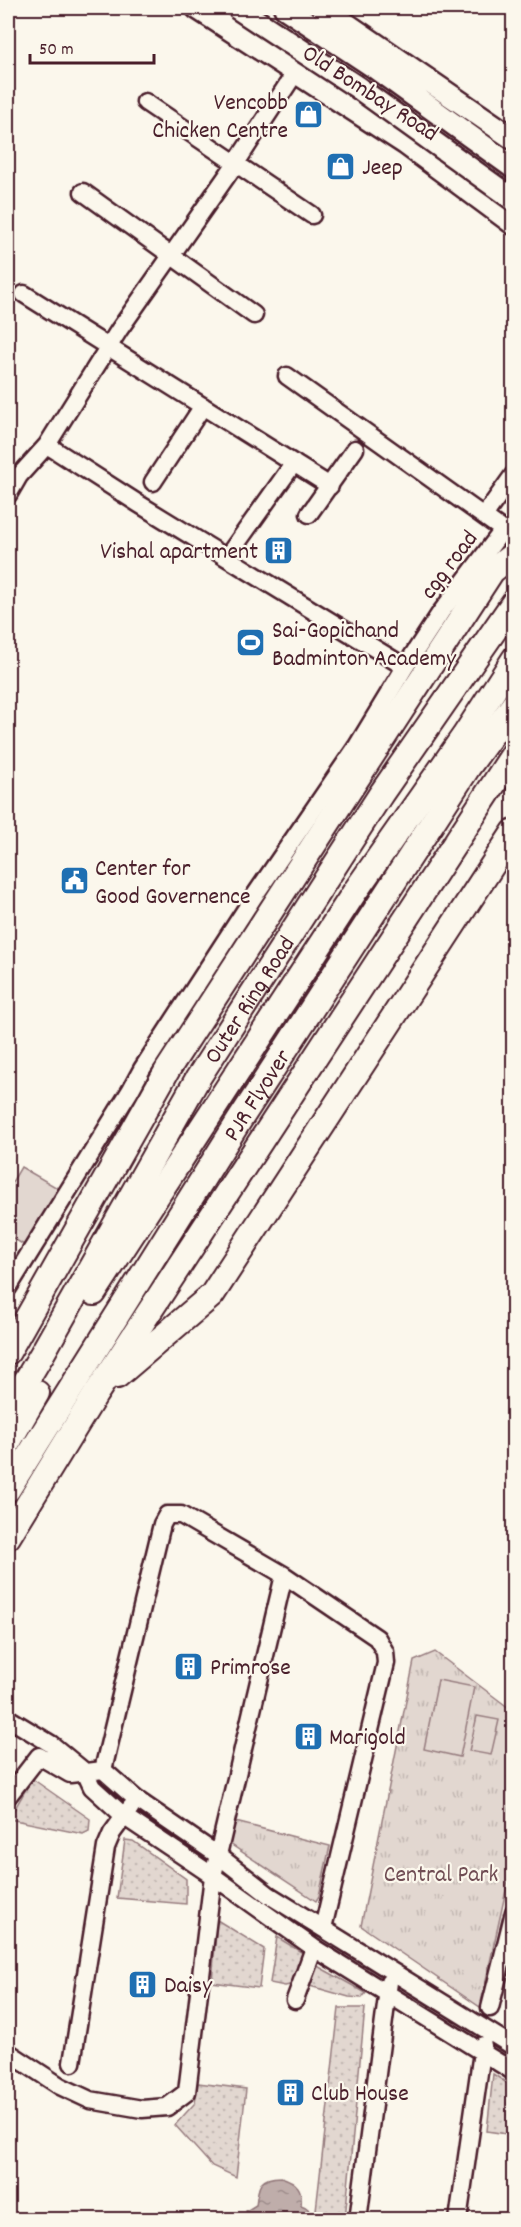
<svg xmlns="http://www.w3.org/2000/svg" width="521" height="2227" viewBox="0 0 521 2227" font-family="Dekko,sans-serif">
<defs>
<pattern id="grass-dots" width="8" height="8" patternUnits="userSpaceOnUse" patternTransform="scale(1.5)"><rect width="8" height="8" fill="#e2d7d0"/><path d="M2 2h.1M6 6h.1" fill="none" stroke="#c3b8b3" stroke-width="1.8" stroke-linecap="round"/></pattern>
<pattern id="park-tufts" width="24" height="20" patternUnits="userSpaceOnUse" patternTransform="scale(1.5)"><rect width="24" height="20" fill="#e2d7d0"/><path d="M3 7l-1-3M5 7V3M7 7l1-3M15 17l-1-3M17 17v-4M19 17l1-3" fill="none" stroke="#c3b8b3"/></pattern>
<pattern id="water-ripples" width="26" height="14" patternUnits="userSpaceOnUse" patternTransform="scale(1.5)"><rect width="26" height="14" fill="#bfadaa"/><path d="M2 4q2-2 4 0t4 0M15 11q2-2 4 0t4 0" fill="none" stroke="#9d8c8b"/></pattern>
</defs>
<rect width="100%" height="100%" fill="#fbf7ec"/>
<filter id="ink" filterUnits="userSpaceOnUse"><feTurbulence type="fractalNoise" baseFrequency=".0167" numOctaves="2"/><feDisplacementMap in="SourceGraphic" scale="12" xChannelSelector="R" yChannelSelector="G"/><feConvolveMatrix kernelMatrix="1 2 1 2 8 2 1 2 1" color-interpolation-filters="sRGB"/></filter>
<g filter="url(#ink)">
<path fill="url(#grass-dots)" stroke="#967b7e" stroke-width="1.5" d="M34 1780 90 1819 89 1831 83 1834 9 1819 29 1784Z
M125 1840 133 1841 186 1879V1904L117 1898Z
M217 1920 264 1949 259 1988 212 1982Z
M277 1937 306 1955 294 1984 285 1986 270 1983Z
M312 1963 366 1993 362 1998 349 1997 306 1985Z
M339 2008H365L345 2219H315Z
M493 2074 513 2087V2135L487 2131Z
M198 2083 246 2089 236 2177 212 2166 175 2125 195 2103Z"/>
<path fill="url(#park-tufts)" stroke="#967b7e" stroke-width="1.5" d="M435 1652 513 1711V1859L480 2007 361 1926 414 1661Z
M224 1819 330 1846 319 1896 316 1901 218 1836Z"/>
<path fill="#e2d7d0" stroke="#967b7e" stroke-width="1.5" d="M21 1167 61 1190 27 1247 8 1235V1189Z
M438 1680 474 1687 460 1757 424 1749Z
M477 1716 499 1720 491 1755 469 1751Z"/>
<path fill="url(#water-ripples)" stroke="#907477" stroke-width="1.5" d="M281 2177C297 2182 303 2189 301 2205 308 2207 312 2212 312 2219H250L246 2211 256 2205C258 2186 259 2177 281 2177Z"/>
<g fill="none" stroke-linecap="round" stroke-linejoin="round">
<defs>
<path id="minor" d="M145 102 312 215
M83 192 254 315
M24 294 330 486
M287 376 503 530
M153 482 203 406
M8 495 19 476 47 445 119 330 236 163 295 73
M309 514 355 449
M484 516 514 474
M227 557 294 463
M405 667 441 612 503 530 514 535
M8 1288 130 1091 142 1069 255 895 357 746 405 667 139 504 47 445
M8 1718 51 1744 85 1772 92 1787 125 1817 213 1876 314 1948 514 2072
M103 1770 162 1524 167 1515H181L284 1575 377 1638 385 1652 386 1663 323 1928
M8 1796 39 1756 70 1774 103 1770 136 1799 219 1856 269 1895 514 2047
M295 2000 314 1948
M490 2008 514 1912
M8 2052 60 2086 90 2100 142 2109 167 2107 187 2092 213 1876 284 1575
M72 2063 106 1847 112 1833 131 1807
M358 2220 389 1982
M458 2220 483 2045"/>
<path id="major" d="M197 8 406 144 514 224
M285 8 374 67 514 168
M323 8 514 139"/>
<g id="highway">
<path d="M94 1293 356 890 464 736 514 659"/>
<path d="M8 1352 168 1069 492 571 514 554"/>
<path d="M117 1376 212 1295 514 832"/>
<path id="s1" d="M8 1411 42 1354 198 1078 381 794 514 602"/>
<path d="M8 1443 37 1393"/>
<path id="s2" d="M8 1489 239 1121 469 766 514 704"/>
<path d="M8 1537 95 1395 514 753"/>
</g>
</defs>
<use href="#minor" stroke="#4a1f2b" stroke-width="21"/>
<use href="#major" stroke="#4a1f2b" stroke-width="26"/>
<use href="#highway" stroke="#4a1f2b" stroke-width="28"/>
<use href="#minor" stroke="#fbf7ec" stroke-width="16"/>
<use href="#major" stroke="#fbf7ec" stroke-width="21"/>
<use href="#highway" stroke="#fbf7ec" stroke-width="24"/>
<defs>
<path id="major-bridge" d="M237 8 357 87 514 200"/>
</defs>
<use href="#major-bridge" stroke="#4a1f2b" stroke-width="26" stroke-linecap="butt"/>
<use href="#major-bridge" stroke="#fbf7ec" stroke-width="21"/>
</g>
</g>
<defs>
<symbol id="shop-square" viewBox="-11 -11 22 22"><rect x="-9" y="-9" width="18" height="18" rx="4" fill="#1f6fb2" stroke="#fbf7ec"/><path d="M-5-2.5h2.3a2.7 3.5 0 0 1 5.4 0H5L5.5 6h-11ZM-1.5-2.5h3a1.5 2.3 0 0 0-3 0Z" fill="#fff"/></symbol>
<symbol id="building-square" viewBox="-11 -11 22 22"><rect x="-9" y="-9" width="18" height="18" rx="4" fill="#1f6fb2" stroke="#fbf7ec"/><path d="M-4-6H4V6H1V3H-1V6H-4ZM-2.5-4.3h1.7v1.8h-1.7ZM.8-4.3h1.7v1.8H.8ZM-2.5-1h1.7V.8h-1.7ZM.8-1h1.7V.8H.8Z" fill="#fff"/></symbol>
<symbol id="stadium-square" viewBox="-11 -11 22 22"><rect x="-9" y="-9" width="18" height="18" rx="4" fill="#1f6fb2" stroke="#fbf7ec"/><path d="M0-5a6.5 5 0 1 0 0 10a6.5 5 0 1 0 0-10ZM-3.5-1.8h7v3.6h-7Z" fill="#fff"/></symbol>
<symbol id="civic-square" viewBox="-11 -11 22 22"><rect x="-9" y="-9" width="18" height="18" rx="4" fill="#1f6fb2" stroke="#fbf7ec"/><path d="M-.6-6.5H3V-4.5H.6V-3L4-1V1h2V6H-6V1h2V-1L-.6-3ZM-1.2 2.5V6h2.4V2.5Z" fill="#fff"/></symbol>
</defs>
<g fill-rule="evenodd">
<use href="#shop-square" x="292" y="98" width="33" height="33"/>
<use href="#shop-square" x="324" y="150" width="33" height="33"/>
<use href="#building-square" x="262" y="534" width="33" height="33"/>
<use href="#stadium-square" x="234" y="626" width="33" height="33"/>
<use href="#civic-square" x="58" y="864" width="33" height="33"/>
<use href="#building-square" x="172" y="1650" width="33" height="33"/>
<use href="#building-square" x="292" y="1720" width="33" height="33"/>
<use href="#building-square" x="126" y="1968" width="33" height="33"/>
<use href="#building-square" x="274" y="2076" width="33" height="33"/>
</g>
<g text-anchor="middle" stroke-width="4.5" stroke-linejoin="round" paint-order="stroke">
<g font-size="24" fill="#4a1f2b" stroke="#fbf7ec">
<text transform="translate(371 92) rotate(33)" y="8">Old Bombay Road</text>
<text transform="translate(448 564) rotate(-53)" y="8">cgg road</text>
<text dy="8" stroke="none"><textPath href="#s1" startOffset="477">Outer Ring Road</textPath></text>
<text dy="8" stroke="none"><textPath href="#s2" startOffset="466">PJR Flyover</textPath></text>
</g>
<g font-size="24" fill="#4a1f2b" stroke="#fbf7ec" text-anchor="start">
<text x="288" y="109" text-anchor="end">Vencobb<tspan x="288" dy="28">Chicken Centre</tspan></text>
<text x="362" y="174">Jeep</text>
<text x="258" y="558" text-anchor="end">Vishal apartment</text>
<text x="272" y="637">Sai-Gopichand<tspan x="272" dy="28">Badminton Academy</tspan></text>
<text x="95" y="875">Center for<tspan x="95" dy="28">Good Governence</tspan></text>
<text x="210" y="1674">Primrose</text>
<text x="329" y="1744">Marigold</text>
<text x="164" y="1992">Daisy</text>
<text x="311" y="2100">Club House</text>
</g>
<g font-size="24" fill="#704d54" stroke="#fbf7ec">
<text x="441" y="1881">Central Park</text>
</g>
</g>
<rect width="521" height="2227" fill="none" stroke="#fbf7ec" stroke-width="30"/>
<rect x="15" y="15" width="491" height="2197" fill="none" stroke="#4a1f2b" stroke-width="2" filter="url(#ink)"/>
<path d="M30 54v9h124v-9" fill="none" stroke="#4a1f2b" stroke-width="3"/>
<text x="39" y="54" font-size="18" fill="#4a1f2b" stroke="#fbf7ec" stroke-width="4.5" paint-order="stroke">50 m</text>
</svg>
